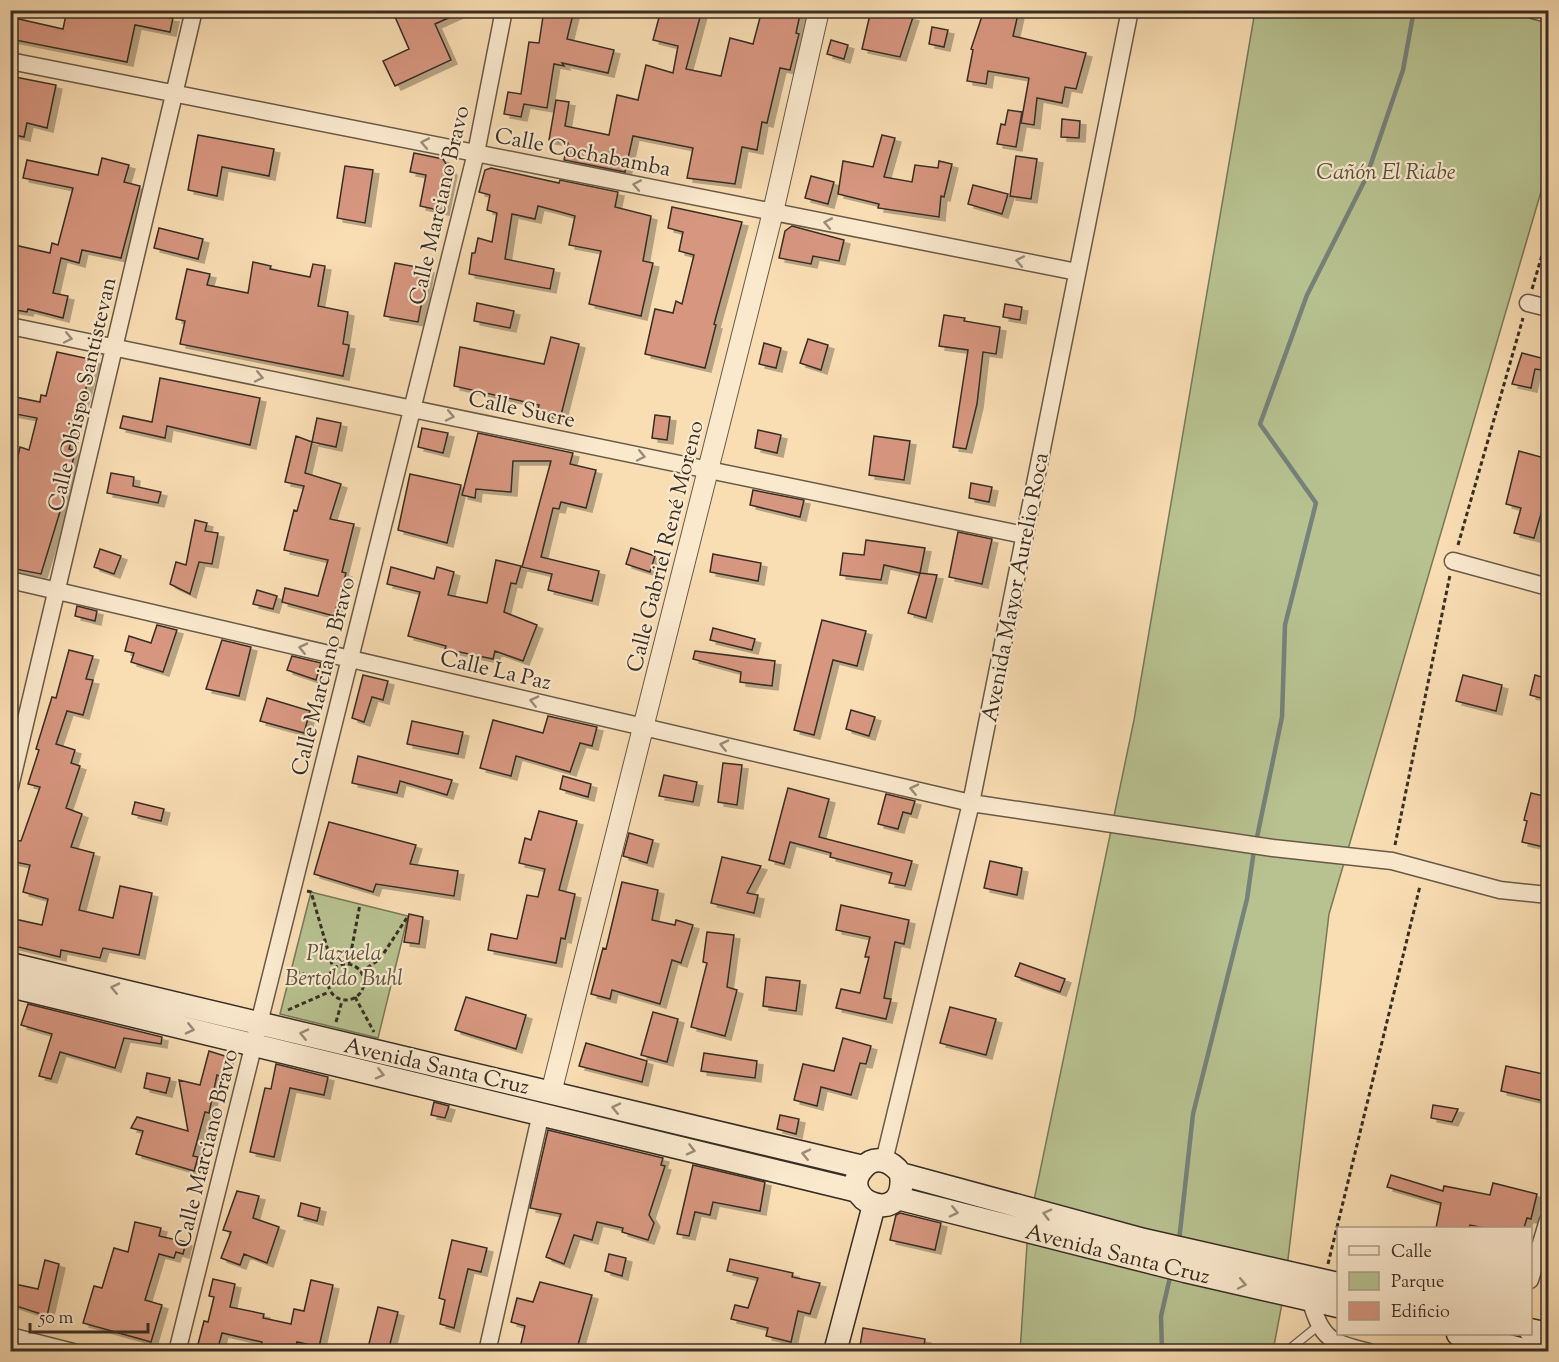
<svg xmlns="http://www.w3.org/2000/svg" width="1559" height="1362" viewBox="0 0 1559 1362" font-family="'Sorts Mill Goudy',serif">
<defs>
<filter id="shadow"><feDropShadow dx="6" dy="4" stdDeviation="0" flood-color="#0004"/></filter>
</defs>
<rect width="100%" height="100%" fill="#f9ddb3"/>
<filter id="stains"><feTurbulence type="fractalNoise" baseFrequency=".00333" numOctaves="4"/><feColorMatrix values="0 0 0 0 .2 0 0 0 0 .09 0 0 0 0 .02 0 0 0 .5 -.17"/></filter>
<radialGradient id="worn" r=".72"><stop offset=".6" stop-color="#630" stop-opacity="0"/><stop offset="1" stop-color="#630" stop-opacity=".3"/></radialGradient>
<path fill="#b8c291" stroke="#78785a" stroke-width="1.5" d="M1255 11H1548V168L1329 914 1284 1293 1273 1351 1020 1352 1028 1229 1134 720Z
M311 892 408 916 378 1038 280 1014Z"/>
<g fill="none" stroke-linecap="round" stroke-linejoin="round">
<path stroke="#76827b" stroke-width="4.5" d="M1256 842 1282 717 1285 625 1316 503 1260 424 1307 295 1366 178 1403 70 1414 10
M1179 1241 1193 1114 1247 899 1254 850
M1162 1352 1161 1316 1171 1273"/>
</g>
<path fill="#d79680" stroke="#372e24" stroke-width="1.5" filter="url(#shadow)" d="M67 10H157L156 16 173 18 170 32 135 25 127 62 10 39V17L63 29Z
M392 10H466L435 24 451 60 395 86 383 61 409 49Z
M544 10H574L567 39 614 50 608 73 562 63 564 66 554 64 547 108 524 104 521 117 504 114 508 92 521 94 529 42 539 43Z
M661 10H702L686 69 721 76 730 38 753 44 762 10H801L796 33 799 34 790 70 780 68 767 123 762 122 757 150 742 147 735 184 687 178 693 148 633 136 625 172 564 160 568 143 549 140 556 100 569 102 565 126 609 135 617 95 638 100 646 65 673 73 678 46 653 40Z
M871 10H887L913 17 900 57 862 49Z
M984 10H1019L1013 36 1086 53 1076 89 1065 87 1062 103 1037 98 1034 125 1021 123 1029 78 988 71 986 84 967 81 973 50 971 49Z
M932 27 948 30 944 47 929 44Z
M831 40 848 45 844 59 827 54Z
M10 76 56 85 47 128 27 123 24 137 10 134Z
M1008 110 1022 112 1016 147 997 144 1001 124 1005 125Z
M1062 119 1080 121 1079 138 1061 137Z
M198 135 274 149 269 176 222 167 217 196 188 190Z
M882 135 895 138 884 177 912 182 915 165 938 168 939 161 952 164 944 197 941 196 939 217 878 208 879 204 838 194 843 161 873 167Z
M414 153 443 159 451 172 443 211 420 206 426 175 410 172Z
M1016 156 1037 159 1031 199 1010 196Z
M102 158 129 165 124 182 140 186 121 258 82 250 79 263 61 258 53 293 68 296 63 318 28 309 27 312 10 309V244L50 253 52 243 58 245 73 188 23 178 27 160 98 175Z
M345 166 373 170 365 223 337 218Z
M491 168 559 183 560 180 618 192 615 207 651 216 643 261 653 263 641 316 589 304 601 251 569 245 575 216 557 211 538 206 535 219 512 214 505 259 554 269 550 289 469 274 472 253H475L478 238 492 242 497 213 487 210 490 195 479 192 485 170Z
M811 176 834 182 828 204 805 198Z
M973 185 1008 194 1002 214 968 204Z
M672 207 742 222 714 324 716 325 705 368 645 354 655 309 673 313 676 301 682 304 694 255 679 251 683 232 668 228Z
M792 226 844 240 839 261 813 256 811 264 779 258 785 231Z
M159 228 203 239 198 259 154 248Z
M253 262 271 266 270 269 310 277 313 264 325 266 318 306 348 312 343 344 349 345 343 376 180 344 185 321 176 319 187 269 210 274 207 285 248 293Z
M395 263 428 269 418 322 384 316Z
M477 303 514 311 510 328 474 321Z
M1005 304 1022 307 1020 320 1003 317Z
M944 315 965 318 964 321 1000 327 996 354 983 352 977 404 966 449 953 447 968 350 939 346Z
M551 337 579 344 560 419 537 413 539 405 454 386 460 347 544 364Z
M808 339 828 345 821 370 800 363Z
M764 343 781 348 776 368 759 364Z
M57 352 94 360 69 449 75 451 66 492 41 574 10 568V477L13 478 20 447 29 450 37 418 10 413V396L40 402 41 395 46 396Z
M1522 353 1545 359 1542 370 1535 369 1531 388 1512 384Z
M160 378 260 398 250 445 167 426 165 438 120 428 123 416 152 422Z
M655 415 670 417 667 440 652 438Z
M317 418 341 423 336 447 312 442Z
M422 428 448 433 443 453 418 447Z
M758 430 781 435 777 453 755 448Z
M478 433 573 453 570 464 596 470 586 508 561 502 559 509 553 508 541 557 599 571 592 601 548 590 552 574 522 567 551 461H513L511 492 476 489 475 498 462 495Z
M296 436 312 442 305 473 341 484 330 519 354 524 342 572 346 573 334 616 282 602 285 588 318 596 328 560 284 550 294 510 297 511 304 486 285 482Z
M874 436 910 441 904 480 869 475Z
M1519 451 1548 459 1542 491 1547 493 1534 538 1514 533 1521 508 1506 504Z
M111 473 134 477 133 486 161 492 158 503 107 493Z
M410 474 461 485 447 543 398 530Z
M971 483 992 487 989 502 969 498Z
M753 490 804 500 800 517 750 505Z
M195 520 207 523 205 531 218 533 212 564 199 562 190 594 170 584 176 562 186 565Z
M958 532 992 539 982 584 949 577Z
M866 540 925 548 920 573 884 565 881 580 840 575 843 553 864 555Z
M631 548 655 556 650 572 626 564Z
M100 549 121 556 114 574 94 567Z
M713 554 761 563 758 581 710 572Z
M496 560 521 566 516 584 511 583 504 612 537 625 523 661 495 651 493 659 445 649 446 646 408 636 420 592 387 584 391 567 434 579 437 567 454 572 448 595 487 603Z
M920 573 937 575 926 618 908 613Z
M257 590 277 596 273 609 253 604Z
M77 606 97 611 95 621 75 616Z
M822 620 866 631 857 666 833 660 814 735 794 730Z
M157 625 177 630 163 672 131 662 134 653 125 651 129 636 151 643Z
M713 628 755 639 752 650 710 640Z
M222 640 251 647 239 696 206 689Z
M69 650 93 656 86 679 93 680 83 715 67 711 56 744 75 750 71 763 80 766 66 808 82 814 71 847 94 853 79 910 113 918 120 886 152 893 139 955 103 948 100 958 61 950 60 957 10 945V918L42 925 48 899 23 892 30 865 10 861V858L15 840 21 841 40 787 28 784 39 750 36 749 52 697 56 698Z
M695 651 775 661 772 686 740 682 741 672 693 659Z
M292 656 321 663 316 680 287 670Z
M363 675 388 681 383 700 372 697 364 722 352 718Z
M1463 675 1502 685 1496 711 1456 701Z
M1535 675 1548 679V700L1530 695Z
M267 698 310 711 304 733 260 721Z
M851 710 875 717 869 736 846 729Z
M548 716 597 727 592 746 580 743 570 772 516 756 511 776 480 768 493 720 543 733Z
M412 721 463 732 458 754 407 744Z
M358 756 452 780 447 795 400 781 397 793 352 783Z
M723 763 742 765 737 805 718 802Z
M664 775 697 782 693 802 659 796Z
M563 776 591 784 588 797 560 789Z
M788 788 829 799 819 837 912 861 905 886 889 883 892 873 830 857 831 853 790 842 784 864 769 860Z
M1531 793 1548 797V848L1522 842 1527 821 1524 820Z
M886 794 915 801 911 814 903 812 898 829 878 824Z
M135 802 164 809 161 821 132 814Z
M539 811 577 821 559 890 575 894 565 939 561 938 556 963 488 950 491 934 517 939 527 895 538 897 545 869 519 863 525 838 531 840Z
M329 822 416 845 410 864 458 871 454 896 376 884 373 892 314 874Z
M629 833 653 840 647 863 623 856Z
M722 857 761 866 747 893 758 895 754 913 711 903Z
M990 861 1022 868 1017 895 984 888Z
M622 882 658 890 652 920 675 925 676 920 693 925 681 963 672 960 660 1004 612 990 610 999 591 994 603 948 606 949Z
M841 905 909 920 904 944 895 942 884 998 891 999 886 1019 836 1008 841 989 860 993 869 957H865L870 937 836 930Z
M409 914 423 917 419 944 404 942Z
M707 932 734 935 727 987 737 990 725 1036 691 1027 707 963 703 962Z
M1020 963 1065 979 1060 992 1015 976Z
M766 977 800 981 796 1011 763 1006Z
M466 997 526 1015 516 1049 455 1030Z
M28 1004 162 1037 161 1044 124 1038 115 1068 60 1052 51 1079 39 1076 52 1034 21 1025Z
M950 1007 996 1019 986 1055 940 1043Z
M653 1012 678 1019 667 1062 641 1055Z
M843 1038 871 1046 866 1064 860 1063 851 1095 821 1087 817 1106 794 1100 803 1064 834 1071Z
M586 1043 647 1061 642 1082 579 1066Z
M209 1051 228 1057 222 1077 217 1075 209 1113 205 1112 193 1156 198 1157 194 1171 136 1154 143 1131 131 1128 137 1117 188 1131 179 1080 200 1085Z
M704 1053 757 1061 755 1078 701 1071Z
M276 1064 328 1077 324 1095 290 1088 274 1157 250 1152 265 1088 271 1089Z
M1506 1066 1548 1075V1102L1501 1091Z
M147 1073 170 1078 166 1093 144 1088Z
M434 1102 449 1106 445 1118 431 1115Z
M1433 1105 1458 1109 1452 1122 1431 1118Z
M780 1115 799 1119 796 1134 777 1129Z
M548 1130 663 1158 661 1165 665 1166 649 1215 654 1223 648 1240 622 1232 623 1228 597 1222 592 1240 574 1235 564 1264 546 1257 561 1214 530 1208Z
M693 1165 765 1182 760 1211 713 1202 710 1215 695 1212 689 1236 677 1234Z
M1391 1175 1443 1191 1444 1186 1490 1195 1493 1183 1537 1194 1531 1219 1527 1218 1524 1228H1485L1470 1225 1469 1228H1436L1441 1203 1387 1187Z
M237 1191 259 1196 253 1218 279 1227 267 1263 244 1254 240 1265 221 1258 231 1232 223 1230Z
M301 1203 320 1208 317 1221 298 1216Z
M900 1213 941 1223 935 1250 890 1240 896 1215Z
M135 1222 161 1228 159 1236 186 1242 183 1254 176 1252 174 1258 159 1254 145 1300 162 1305 151 1342 83 1323 94 1286 102 1288 114 1248 128 1252Z
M452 1240 487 1248 481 1272 468 1269 454 1328 440 1324 445 1300 439 1298Z
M609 1254 626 1258 622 1276 605 1271Z
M730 1259 793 1273 792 1277 820 1283 810 1314 798 1311 791 1342 766 1336 768 1328 731 1319 735 1305 748 1308 758 1278 727 1271Z
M45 1260 59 1264 47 1316 10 1304V1283L38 1289Z
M213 1279 235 1284 230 1307 264 1314 263 1318 291 1324 294 1309 304 1311 311 1280 333 1285 319 1347 297 1342 294 1352H260L262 1342 222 1333 217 1352 197 1348 204 1321 208 1322 214 1297 209 1296Z
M540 1282 592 1295 576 1352 553 1346 552 1352H519L525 1326 511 1322 517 1298 533 1302Z
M378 1307 398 1312 388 1352H367Z
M863 1328 925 1339 923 1352H859Z"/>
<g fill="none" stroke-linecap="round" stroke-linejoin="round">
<defs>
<path id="service" d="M1286 1352 1318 1326"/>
<path id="minor" d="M1533 10 1548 14
M10 61 1077 272
M1528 303 1548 308
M10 326 1024 535
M1453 561 1548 587
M10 580 971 803 1273 848 1392 861 1500 890 1548 895
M10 787 194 10
M884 1161 971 803 1130 10
M1530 1280 1548 1220
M1310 1299C1322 1339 1329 1342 1369 1352
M10 1336 73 1352
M177 1352 476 153 504 10
M487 1352 541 1113"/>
<path id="tertiary" d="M551 1093 773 212 819 10"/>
<path id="secondary" d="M10 964 863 1167
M10 986 858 1191
M901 1174C908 1230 834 1200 863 1168 875 1154 892 1161 901 1174L1144 1240 1338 1284
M897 1198 1185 1271 1338 1306
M1530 1330 1548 1334
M1458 1334 1533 1352
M835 1352 874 1205"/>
</defs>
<use href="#service" stroke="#685a48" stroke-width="10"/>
<use href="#minor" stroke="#685a48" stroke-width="19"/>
<use href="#tertiary" stroke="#685a48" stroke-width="22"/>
<use href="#secondary" stroke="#372e24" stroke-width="25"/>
<path stroke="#372e24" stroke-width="3" stroke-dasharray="4.5 3" stroke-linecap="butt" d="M1532 289 1548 235
M1458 545 1523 318
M1395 845 1450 575
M307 891 311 892 333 968
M349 963 360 904
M328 982a18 18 0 1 1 36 0a18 18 0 1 1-36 0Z
M288 970 327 980
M361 972 380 959 408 916
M355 997 374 1032
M288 1010 329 992
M336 1022 342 1001
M1328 1264 1420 886"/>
<use href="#service" stroke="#fbe9ce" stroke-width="8"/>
<use href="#minor" stroke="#fbe9ce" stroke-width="16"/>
<use href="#tertiary" stroke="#fbe9ce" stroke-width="20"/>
<use href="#secondary" stroke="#fbe9ce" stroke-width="22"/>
</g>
<defs><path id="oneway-chevron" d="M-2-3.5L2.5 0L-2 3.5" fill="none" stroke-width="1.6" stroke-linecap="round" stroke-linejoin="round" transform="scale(1.5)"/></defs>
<g stroke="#998c79">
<use href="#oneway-chevron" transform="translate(425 143) rotate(-169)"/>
<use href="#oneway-chevron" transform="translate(637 185) rotate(-169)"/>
<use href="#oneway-chevron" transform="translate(828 223) rotate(-169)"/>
<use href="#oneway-chevron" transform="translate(1020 261) rotate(-169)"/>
<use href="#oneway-chevron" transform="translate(68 338) rotate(12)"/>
<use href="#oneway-chevron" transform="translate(259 377) rotate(12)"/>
<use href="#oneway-chevron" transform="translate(450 416) rotate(12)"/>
<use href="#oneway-chevron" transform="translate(641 456) rotate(12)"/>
<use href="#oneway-chevron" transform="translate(303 648) rotate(-167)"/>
<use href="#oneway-chevron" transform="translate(534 701) rotate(-167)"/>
<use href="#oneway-chevron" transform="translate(724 745) rotate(-167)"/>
<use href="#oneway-chevron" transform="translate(914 789) rotate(-167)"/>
<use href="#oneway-chevron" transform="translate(115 988) rotate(-167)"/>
<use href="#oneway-chevron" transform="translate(190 1029) rotate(13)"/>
<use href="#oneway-chevron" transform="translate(304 1034) rotate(-167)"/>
<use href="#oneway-chevron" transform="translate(380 1074) rotate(14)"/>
<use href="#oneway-chevron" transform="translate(616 1108) rotate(-167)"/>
<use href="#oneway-chevron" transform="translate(691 1150) rotate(14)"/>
<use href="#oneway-chevron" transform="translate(806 1154) rotate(-167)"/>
<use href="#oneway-chevron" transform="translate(954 1212) rotate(13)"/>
<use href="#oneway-chevron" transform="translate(1047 1214) rotate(-165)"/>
<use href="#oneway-chevron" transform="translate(1242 1284) rotate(12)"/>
</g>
<g text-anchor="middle" stroke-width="4.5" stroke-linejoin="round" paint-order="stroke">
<g font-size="22" fill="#372e24" stroke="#fbe9ce">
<text transform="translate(583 151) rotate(11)" y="8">Calle Cochabamba</text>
<text transform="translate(438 205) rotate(-77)" y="8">Calle Marciano Bravo</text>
<text transform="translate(81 394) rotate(-77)" y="8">Calle Obispo Santistevan</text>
<text transform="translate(522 408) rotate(12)" y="8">Calle Sucre</text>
<text transform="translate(664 546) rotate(-76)" y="8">Calle Gabriel René Moreno</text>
<text transform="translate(1014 587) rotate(-79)" y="8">Avenida Mayor Aurelio Roca</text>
<text transform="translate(496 669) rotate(13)" y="8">Calle La Paz</text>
<text transform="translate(322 676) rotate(-76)" y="8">Calle Marciano Bravo</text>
<text transform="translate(437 1065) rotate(13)" y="8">Avenida Santa Cruz</text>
<text transform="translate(205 1148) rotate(-76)" y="8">Calle Marciano Bravo</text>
<text transform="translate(1118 1253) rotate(14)" y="8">Avenida Santa Cruz</text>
</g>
<g font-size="22" font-style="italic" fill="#57533f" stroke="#fbe9ce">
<text x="1386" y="179">Cañón El Riabe</text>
<text x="344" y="960">Plazuela<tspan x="344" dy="25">Bertoldo Buhl</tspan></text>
</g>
</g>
<rect width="1559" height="1362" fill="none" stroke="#f9ddb3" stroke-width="36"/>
<rect x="12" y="12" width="1535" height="1338" fill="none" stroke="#372e24" stroke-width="3"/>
<rect x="18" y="18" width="1523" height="1326" fill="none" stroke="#372e24" stroke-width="1.5"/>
<rect x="1337" y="1227" width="195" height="108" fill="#fbe9ce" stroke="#ad9e8a" stroke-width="1.5"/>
<rect x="1349" y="1246" width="30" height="9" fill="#fbe9ce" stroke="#ad9e8a" stroke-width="1.5"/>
<text x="1391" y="1257" font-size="18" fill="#372e24">Calle</text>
<rect x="1349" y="1272" width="30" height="18" fill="#b8c291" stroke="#ad9e8a" stroke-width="1.5"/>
<text x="1391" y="1287" font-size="18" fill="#372e24">Parque</text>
<rect x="1349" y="1302" width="30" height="18" fill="#d79680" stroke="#ad9e8a" stroke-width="1.5"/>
<text x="1391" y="1317" font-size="18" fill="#372e24">Edificio</text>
<path d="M30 1323v9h118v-9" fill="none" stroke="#372e24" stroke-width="3"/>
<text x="39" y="1323" font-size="18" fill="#372e24" stroke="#fbe9ce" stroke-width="4.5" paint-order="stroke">50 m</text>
<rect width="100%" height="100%" filter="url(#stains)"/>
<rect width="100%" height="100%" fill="url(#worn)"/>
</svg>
